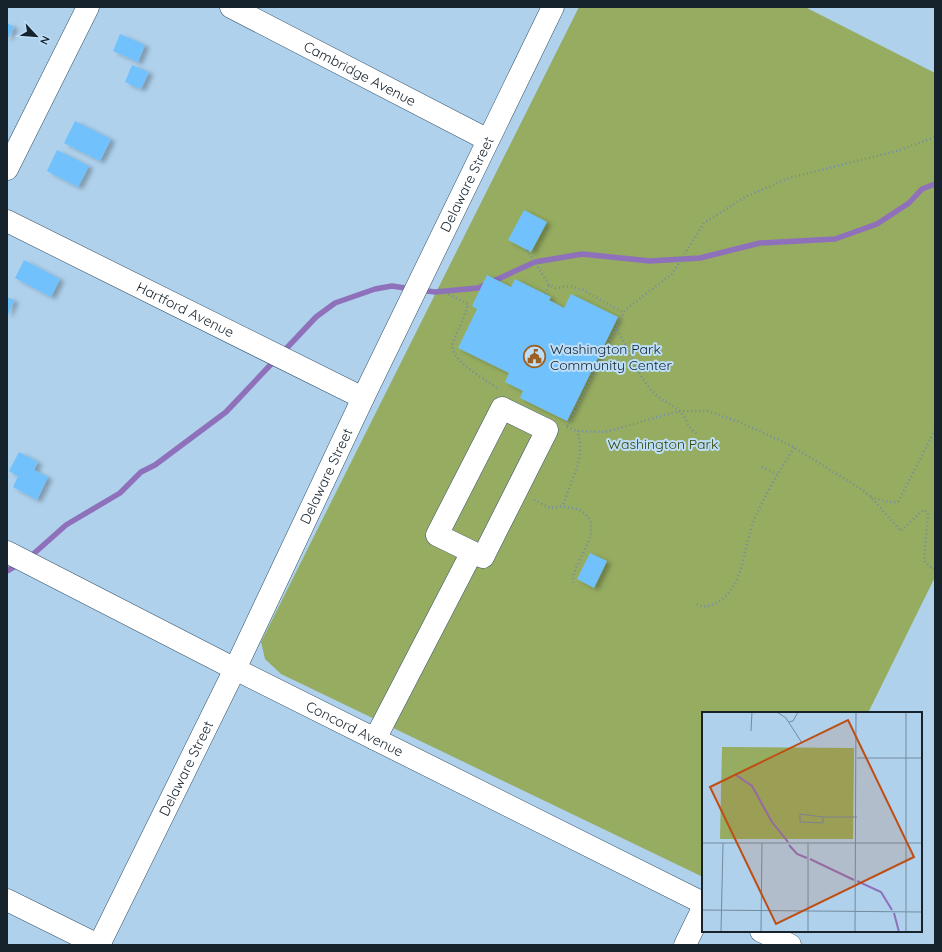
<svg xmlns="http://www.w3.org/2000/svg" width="942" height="952" viewBox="0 0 942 952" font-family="Quicksand,sans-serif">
<defs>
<filter id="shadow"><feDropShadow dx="4.5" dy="2.5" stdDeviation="2" flood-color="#0004"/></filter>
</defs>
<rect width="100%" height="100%" fill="#afd1ec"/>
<path fill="#96ac61" d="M579 7H805L935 73V577L868 713H703V877L281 674 265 659 261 642Z"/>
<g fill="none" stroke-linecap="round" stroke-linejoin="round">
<path stroke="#8f70bb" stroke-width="5.5" d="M420 290 435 292 478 288 535 262 582 254 650 261 700 258 760 243 835 239 877 224 909 203 922 189 935 184
M283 352 316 317 335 303 375 289 392 286 412 289
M30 557 66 525 120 493 141 472 155 465 226 412 275 360
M7 571 19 564"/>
</g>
<path fill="#71c1fc" filter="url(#shadow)" d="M7 23 14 27 7 40Z
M120 34 145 45 138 62 113 51Z
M132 65 149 72 141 89 125 82Z
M75 121 111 139 100 161 64 143Z
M57 150 89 166 78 187 47 171Z
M524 210 547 222 531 252 508 240Z
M24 260 60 279 51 297 15 278Z
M487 275 511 287 515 279 551 297 549 300 564 308 571 294 618 317 567 421 520 398 523 391 505 382 509 373 458 348 477 309 472 306Z
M7 297 14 300 8 315 7 314Z
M19 452 38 462 34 470 48 477 37 500 13 487 18 476 9 471Z
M590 553 607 561 594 588 577 579Z"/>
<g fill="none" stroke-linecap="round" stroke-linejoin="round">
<defs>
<g id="minor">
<path id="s1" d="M231 7 488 140"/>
<path d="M7 169 88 7"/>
<path id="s2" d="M7 221 363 398"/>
<path id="s3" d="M7 552 235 669 703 903"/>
<path d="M375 739 472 552 437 535 502 408 547 430 483 557 472 552"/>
<path d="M7 900 98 945"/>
<path d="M761 931 790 945"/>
<path id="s4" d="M99 945 235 669 363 398 553 7"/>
<path d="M685 945 703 908"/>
</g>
</defs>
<use href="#minor" stroke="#35536a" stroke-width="23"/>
<path stroke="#738da1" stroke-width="2.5" stroke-dasharray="1 3" stroke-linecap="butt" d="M527 250 549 285 556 288 570 286 583 290 624 313
M438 289 468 304C465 317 458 329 453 342 447 360 486 379 498 389
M545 294 549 285
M617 330C630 350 637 377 655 394 663 402 675 405 682 414 690 423 686 427 699 435
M567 426 625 310 672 274 704 223 745 197 789 178 897 151 935 137
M567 427 577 431 605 432 679 411H708L739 422 790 445 861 489 871 497 901 531 923 510 928 513 924 561 933 569 935 567
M762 467 777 474
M871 497 888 502H898L935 430
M534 500 550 508 563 506
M573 583C573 581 573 577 574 574 578 556 606 526 581 511 577 508 569 508 563 506 570 481 587 458 577 431
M697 604 703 607C744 601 742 551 754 520 765 495 779 471 794 448"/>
<use href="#minor" stroke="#fff" stroke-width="22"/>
</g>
<defs>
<symbol id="civic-ring" viewBox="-11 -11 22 22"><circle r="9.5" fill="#bcdef9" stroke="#9c6022" stroke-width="1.5"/><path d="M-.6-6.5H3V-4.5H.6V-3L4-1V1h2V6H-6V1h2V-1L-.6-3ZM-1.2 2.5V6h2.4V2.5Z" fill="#9c6022"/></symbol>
</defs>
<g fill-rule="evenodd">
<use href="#civic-ring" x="522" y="344" width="25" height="25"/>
</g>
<g text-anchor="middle" stroke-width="4" stroke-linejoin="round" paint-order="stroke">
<g font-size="14" fill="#16232d" stroke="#bcdef9">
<text dy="5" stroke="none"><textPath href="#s1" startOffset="145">Cambridge Avenue</textPath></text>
<text dy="5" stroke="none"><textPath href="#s4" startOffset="845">Delaware Street</textPath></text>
<text dy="5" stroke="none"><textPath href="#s2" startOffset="199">Hartford Avenue</textPath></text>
<text dy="5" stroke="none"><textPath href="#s4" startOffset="521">Delaware Street</textPath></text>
<text dy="5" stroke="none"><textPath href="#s3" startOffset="390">Concord Avenue</textPath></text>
<text dy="5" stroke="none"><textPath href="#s4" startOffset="197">Delaware Street</textPath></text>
</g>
<g font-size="14" fill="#16232d" stroke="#bcdef9" text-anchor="start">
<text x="550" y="354">Washington Park<tspan x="550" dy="16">Community Center</tspan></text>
</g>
<g font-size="14" fill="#344200" stroke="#bcdef9">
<text x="663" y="449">Washington Park</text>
</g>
</g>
<g transform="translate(702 712)">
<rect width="220" height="220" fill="#afd1ec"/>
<path d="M20 35 152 36 151 127H18Z" fill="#96ac61"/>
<path fill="none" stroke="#8f70bb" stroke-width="2" d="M34 63 50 74 70 110 86 130M87 133 95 142 105 146M108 147 152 168M155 169 179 180 190 198M192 201 197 220"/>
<path fill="none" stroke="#728ba0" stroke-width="1" d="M75 0 84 6 100 31M87 10 91 9 96 0M49 19 50 0M155 46H220M121 105 98 102V110L121 111V105H155M0 131H220M0 198 220 200M19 220 21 131M59 220 60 131M106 220V131M153 220 154 0M204 220V0"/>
<path fill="#be4e13" fill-opacity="0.15" stroke="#be4e13" stroke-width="2" d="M146 8 212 145 74 212 8 75Z"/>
<rect width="220" height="220" fill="none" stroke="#16232d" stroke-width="2"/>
</g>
<rect width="942" height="952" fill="none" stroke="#16232d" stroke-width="16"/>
<g transform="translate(36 36) rotate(116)" stroke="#bcdef9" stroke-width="3" paint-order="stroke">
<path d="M0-3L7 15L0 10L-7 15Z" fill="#16232d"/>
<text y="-6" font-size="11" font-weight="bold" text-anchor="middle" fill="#16232d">N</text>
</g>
</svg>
